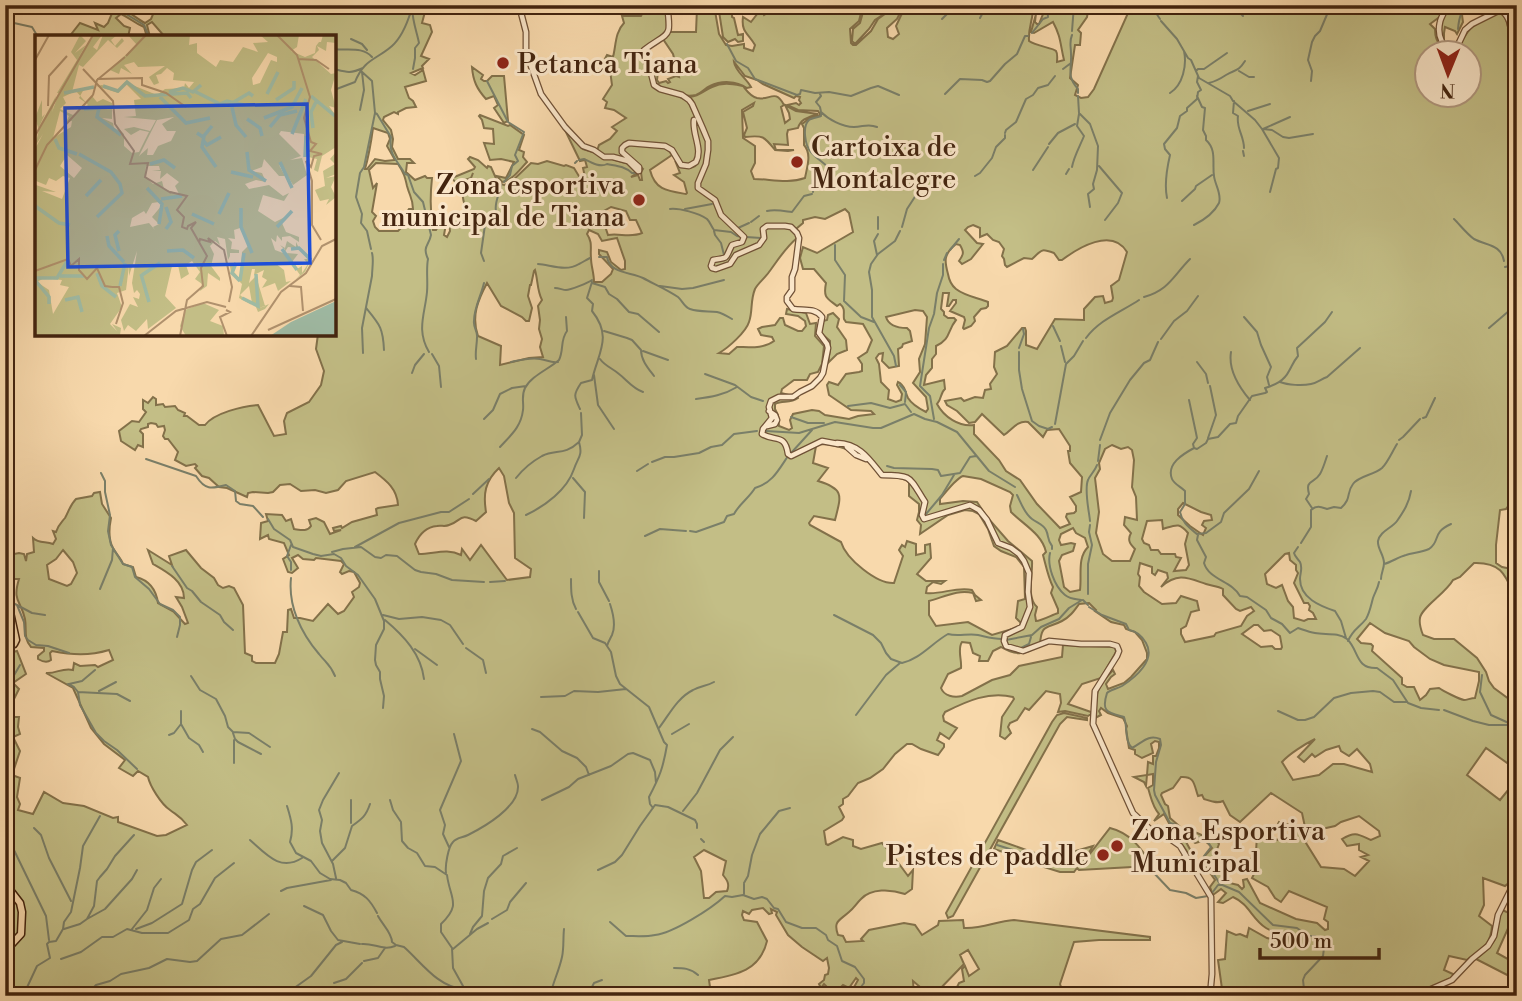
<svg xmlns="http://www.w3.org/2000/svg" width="1522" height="1001" viewBox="0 0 1522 1001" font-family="'Libre Bodoni',serif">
<rect width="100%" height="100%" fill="#f8d9ac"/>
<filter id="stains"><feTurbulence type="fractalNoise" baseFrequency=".00286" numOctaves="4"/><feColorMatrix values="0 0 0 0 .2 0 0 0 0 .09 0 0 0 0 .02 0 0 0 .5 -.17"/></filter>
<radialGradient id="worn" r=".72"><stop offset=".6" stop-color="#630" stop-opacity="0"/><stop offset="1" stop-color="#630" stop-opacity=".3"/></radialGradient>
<path fill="#c3be86" stroke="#83714a" stroke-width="2" fill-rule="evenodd" d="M110 5C122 5 134 17 145 23L151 19 157 5H171L173 10 175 5H212L215 7 218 5H401V9L410 14 414 5H426V8L422 23 430 25 432 32 421 56 429 59 422 66 423 68 411 73 415 75 423 70 426 81 405 87 409 98 413 101 416 107 406 108 398 112V114L394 112 384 117 383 120 391 130 393 139 392 147 398 159H410L414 163H407L406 172 415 180 425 176 427 178H432C430 196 430 212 433 230H436L442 220 447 218 444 235 447 237 450 231 449 222 453 216 470 221C474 212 469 212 465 205 463 202 463 196 462 192 467 183 470 183 473 173L471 178 456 183 452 178 474 169 475 167 468 159 470 157 478 160 487 168 488 166 491 167 498 183 504 185 510 183 531 163 538 164 547 161 564 166 566 165 574 168 580 178 585 177 583 168 587 167 585 160 580 161 565 130 583 149 596 153 602 158 612 159 629 164 637 173 631 177 638 175 640 180H642L641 172 643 169 623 151 624 148 627 145C642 145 664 141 672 155L650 170C655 190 667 191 686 194L687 193 684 182 674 175 680 173 676 163C710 181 698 140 694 123L697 120 709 140 693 101 690 97C700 96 703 91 712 87 723 82 732 84 743 86 747 91 750 96 757 98 770 101 775 88 784 105L781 107 785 123 790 119 789 113 785 105 796 111 818 114C810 117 801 118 798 128L788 130 787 134 788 145 774 144 776 150H794L788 151 775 150C764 136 763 135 745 137L744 135 747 128 743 112 753 106 754 103 742 110 743 138 755 146V163L751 171 754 179C770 179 788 184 805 178 807 167 812 154 804 145V128L802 124 810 118 819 116 820 114 818 111 798 110 787 105 796 103 799 105 801 103 799 100 800 97 796 96 794 98 763 84 757 80 745 76 734 62C735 71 746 78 751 87L747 88C736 81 722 80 710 86 705 88 702 93 696 95 683 98 666 91 655 84L650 68 653 66 658 72 657 80 659 83 666 81 668 83 670 82 668 79 676 76 679 77 673 54 663 39 669 32H696L697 8 690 5H714L719 34 726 45 732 46 744 44V48L753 51 755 45C748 33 741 32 743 17L751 22 761 9 764 15 780 5 840 7 863 5 859 21 850 29 851 43 853 45H856L871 31 878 19 889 11 894 5H904L897 19 887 28 888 37 893 39 899 34 896 26 906 5H1033C1034 18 1028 26 1029 41 1036 46 1053 48 1056 51 1058 54 1057 59 1057 62L1064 60C1060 43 1061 37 1053 22L1034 33 1031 32 1036 14 1035 5H1037L1035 22 1037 24H1039L1043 14 1042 5H1089L1087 17 1078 30 1081 33 1080 45H1075L1070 78 1078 85 1075 95 1081 98 1088 97 1094 89 1128 13 1135 5H1475L1462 15 1463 22 1457 34 1455 31 1445 27 1444 33V43C1440 35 1440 24 1441 16L1430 24 1435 29C1435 45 1443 50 1457 51 1470 23 1474 25 1500 12L1503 13 1507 22 1512 48 1514 51 1517 53V490L1515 498 1506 509 1500 510 1496 545V563L1502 567 1517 570V601C1506 578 1504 562 1474 563L1460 577 1453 580C1446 593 1421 608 1420 618 1419 623 1421 630 1423 635L1434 639H1454L1477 658 1486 672 1489 681 1494 688 1517 705V770L1486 748 1467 775 1500 800 1517 779V876L1505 886 1483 878 1484 905 1479 916 1492 926C1491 945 1481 950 1467 960L1449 956 1444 970 1455 975 1451 980 1417 996H1223L1218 960 1225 959 1227 931 1236 935 1240 934 1247 937 1249 928 1267 938 1287 943 1288 936C1281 934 1272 932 1266 928 1252 919 1249 904 1233 897L1223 903 1218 902 1226 893 1221 889 1213 895 1210 887 1215 880 1201 860 1212 848C1206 840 1204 840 1195 843L1190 839 1185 840 1192 853 1191 857 1197 866 1198 875C1192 864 1187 846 1176 839 1169 835 1160 833 1153 830V827L1157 825 1159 828 1167 827 1179 834V830C1191 830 1203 834 1211 842L1216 840 1219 844 1214 858 1221 867 1225 882 1238 885 1242 889 1244 887 1243 880 1247 879 1260 903 1296 919 1317 923 1325 930 1328 929V922L1324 919 1327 907 1289 891 1281 902 1275 898 1268 887 1252 878 1254 874 1247 864 1256 853 1257 833 1267 831 1270 836 1277 840 1285 836 1292 835 1291 829 1278 824 1279 822 1293 826 1305 827 1302 813 1271 793 1240 822 1230 815 1223 801C1217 804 1210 801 1204 799L1202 795 1198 796C1194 785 1195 776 1181 777L1173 788 1162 793 1161 795 1165 804 1168 806 1170 818 1178 825H1170L1164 814 1154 821 1159 814C1152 806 1151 797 1148 788L1153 785V774L1147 775 1146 786 1144 782 1134 777 1147 775 1148 762 1153 764V756H1156L1159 748V742L1155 741 1151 744 1153 753 1142 758 1135 754V750L1129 748 1126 729 1127 726 1123 718 1108 713 1101 708 1099 711 1101 715 1095 718C1096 693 1095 689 1113 670L1115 674 1111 677 1106 684 1108 689 1124 683 1131 677 1147 659V653L1142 640 1135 632 1126 629 1124 625 1111 622 1095 611 1096 610 1089 603 1079 604C1074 611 1070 617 1062 621 1047 629 1041 623 1040 645 1026 655 1016 656 1001 647L993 651 988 661H979L980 656 973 653 970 643 962 642C957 649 962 660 961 668L948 674 941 688C944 696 954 698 962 696L992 680 1010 675 1019 666 1062 657 1063 645 1115 647 1116 652 1101 678 1082 684 1068 704 1091 712V714L1088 716 1065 711 1058 712 1061 703 1060 694 1046 691 1029 710 1025 708 1017 720 1010 723 1008 727 1011 733 1005 739 1000 736 1002 717 1014 699 1013 697C989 691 967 701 945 712L943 716 944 721 957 728 949 739 940 733 937 740 944 744V747L938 755 921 749 912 744H907L895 754 883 769 870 778 858 783 848 796 843 799V804L839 807 844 817 842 820 824 831 826 844 828 845 843 837 853 840V846L861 849 882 843 894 857 908 876 913 870 912 889 905 894C891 889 871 888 861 899 856 904 854 908 849 912 839 921 833 921 838 935L843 936 846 942 863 941 861 939 869 930 904 923 915 925 922 935 938 925 939 921 963 920 964 928C983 929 996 921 1014 920L1150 937V940H1099L1074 942 1060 984 1064 996H958L956 989 959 983 964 981 962 969 965 966 969 976 979 969 968 950 960 955 964 964 937 992H926L913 981 914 996H854L853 989 858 980 856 978 849 988 843 985 836 992 830 990 824 984 821 988 819 984 824 980 825 975 828 974 829 968 827 958 823 961 802 947 788 935 776 915 777 912 771 909 772 913 769 914 763 908 752 910 749 914 743 911 742 915 744 920 757 922 767 941C760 971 736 975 709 980L710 987 708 989H701L702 996H5V654L17 651 26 674 13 683 19 689 14 699V707L10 708V717H19L18 727 20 734 13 737 20 751 12 775 20 778 17 797 20 804 18 810 33 814 44 792 63 803 84 806 113 818 118 817V822L157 836 166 835 187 825C180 816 178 816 170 810 161 804 150 786 148 777L138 771 133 776 119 768 125 760 104 744 91 728 73 688 46 673C56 674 63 667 73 670L74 663 80 666 95 665 98 667 113 660 109 650C89 656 72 655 52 651L50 653 51 660C47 663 43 662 38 659V656L44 651V648L31 647C23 638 27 630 25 619 21 600 12 602 19 579H12L9 555 19 553 24 554 26 561 27 554 34 552 33 538C39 544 46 541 53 544L56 539 53 531 56 532C58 525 61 523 65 518 69 511 70 505 76 499L92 496 94 493 100 492 102 504 111 518C109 528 108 539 113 548 116 554 121 558 123 564L133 567 136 577C148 580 156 589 158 603L174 612 185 624 188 623 182 607 176 597 184 598C184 581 167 572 153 564L148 550 172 565 169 556 186 550 201 568 214 578 218 585 223 588 229 586 234 588 243 605 245 653 252 656V661L256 663H275L279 654 283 632H287L288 610 291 609 294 618H300L313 621 328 604 338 614 344 611 354 597 352 592 359 587 360 583 354 572 349 571 342 574 340 572 344 564 341 561 316 558 314 560 303 559 298 555 292 558 298 568 292 573 288 572 283 559 289 555 284 543 269 539 268 535 260 539 261 523 268 521 266 514 282 515 286 521 291 519 294 529C301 530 307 532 311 526L309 520 316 518 324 522 330 534 341 530 334 531 333 528 341 526 342 528 352 522 377 515 376 509 378 508 398 505C397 489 387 481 375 472L346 481 338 490 326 493 315 490 301 491 290 484 280 485 273 492 268 493 253 492 248 493 247 497 227 488 219 487 209 478 202 476 195 468 197 466 195 464 186 466 175 460 178 452 168 439H165L163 436 165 430 164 426 158 427 156 424 151 423 148 424V427L141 429 140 431 143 434V447L138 445 135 450 121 441 119 431 132 421 139 422 146 412 143 409V400L148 403 153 397 156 399V405L163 404 165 407 175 406 178 410 185 413 184 416H187L199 425H205C214 413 243 406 258 405L274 436 286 434 284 421 287 413 309 402 321 385 324 371 316 349 318 334H334V37H165L152 22 147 25 150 37H147L144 27C134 23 130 18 121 14L116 18 124 26 130 28 128 37H69L80 23 98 30 95 23 104 27 108 23 113 11ZM1428 52H1470V94H1428ZM373 128 388 133 390 139 387 146 395 160 385 161 375 159 367 169H365C369 155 371 143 373 128ZM376 163 398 164C404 173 405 177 407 186 410 197 413 199 413 209H409L407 212 410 219 398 231H379L375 227 373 221 376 216 372 212 377 183 373 188 369 170ZM611 207 626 211 630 220H636L642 233C631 238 619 233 608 235L602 217 604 211ZM845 209 849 213 853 232 817 253 803 247 800 258 803 269H814L826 283C823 298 827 298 837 306L840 304C846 309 843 313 844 319L846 322 863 324 872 340 867 352 858 358 862 364V371L859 372 846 374 838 385 829 382 827 385 829 395 851 410 871 411 874 414 858 416 849 419 825 415 819 411 812 410 793 414 790 420 792 428 789 430 779 426 778 415 775 409V404C783 400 790 404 798 398L797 394 789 395 781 393 782 389 794 380H807L810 374 818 372 822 364 824 346 815 336 816 323 810 324 806 313 787 309 786 314 798 316 805 321 806 326 802 331H798L785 325 783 318H780L775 325 762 327 758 329 761 335 772 337 774 341C764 349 749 347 737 347L729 354 719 353C728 348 746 332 749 322 753 311 750 301 755 289 758 283 765 278 769 272 778 260 785 248 797 238L796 229 803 223V220L815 217 825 219ZM973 225 980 228V237L987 234 993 240 999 242 1004 249 1002 256 1004 259 1005 265 1007 267 1024 258 1032 259C1042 250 1040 248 1054 253L1059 260H1062C1078 248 1112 227 1127 252L1119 280 1111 286 1113 298 1112 301 1105 303 1103 296 1095 297 1084 309V320L1055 319 1037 349 1026 345V331L1025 328H1022L1007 346 995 352 994 367 997 374 990 384 991 389 985 390 983 398 975 397 964 401 961 398 945 401 947 405 957 411 969 423 975 422 982 414 1004 435C1012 430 1017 420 1028 422L1043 437 1047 430 1059 429 1070 446V451H1068L1070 463 1082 477 1081 492 1070 497 1076 506V511L1074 513 1067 514 1066 517 1070 524 1060 528 1037 504 1020 480 1006 471 999 460 974 434V425C959 427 944 417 937 404 942 399 940 393 945 389L944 380 924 385 926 375 932 368V359L936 354V346C951 339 947 331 956 320L954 318H948L944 315V312L941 309 943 293H949L947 306H949L953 300H956V303L950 311 964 317 965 320 963 328 964 329 971 326 975 321 974 317 981 309 986 308 988 306V302C978 298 965 296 956 289 951 285 949 280 948 274 944 260 944 254 956 244L960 245C964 252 964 254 959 261L962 264 971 259 983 244 977 243 965 230 968 227ZM589 230 598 234 602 241 617 238 625 261V269L621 270 611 262 607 252 599 250V254L613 269 611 274 602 282H594C594 273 591 266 591 258 590 248 593 243 587 234ZM535 270C538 280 537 291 542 300L538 306 540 320 539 329 542 339 540 347 543 357 529 358 500 365 501 346 478 336C471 316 478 300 487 283L501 306 522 317 526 321H529L532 308 528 296 530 285H531L534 271ZM915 310 923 311 927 317 925 344 919 359 920 372 913 383 926 397 928 409 926 412C920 409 911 403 908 398 905 392 906 388 900 383L898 382 897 385 902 394 901 400 896 402 888 399 889 390 881 382 879 364 876 358 879 354 883 353 882 361 889 368 899 366 898 349 902 347 903 344 912 341 910 331 907 328C899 328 889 327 886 317ZM820 444C838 444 856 452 870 463 875 467 877 473 881 477H895L907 480 909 483V496L919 504V512L917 520 921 525 920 534 948 515 965 510 973 511 979 514 988 529 994 546 1001 551 1016 557 1024 567 1025 599 1018 601 1016 618 1021 623 1019 627 992 635 968 622 936 626 929 615V601C944 597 958 589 973 593L976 601 981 600 975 595 972 590C957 586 941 595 926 593L927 587 933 582 941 584 945 581H926L917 574 931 558 930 544 925 545V553L916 555V544L907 541 905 547 902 545 899 550 903 556 894 583C877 584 846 559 841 542L810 525 809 523 814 516 835 520C841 496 845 489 818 481L828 468 813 463 816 446ZM1112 445 1121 449 1128 447 1132 450 1134 460 1132 487 1136 497 1137 520 1125 517 1124 525 1131 533C1127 540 1130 544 1135 549L1130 561H1112L1103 554 1096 533 1099 512 1095 478 1100 469 1099 463 1105 449ZM499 468 504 476 509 503 514 513 515 558 531 569 530 577 507 580 481 545 470 560 462 549 461 555C447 548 434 554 419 554L415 544C419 535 426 527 437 526 441 525 445 527 449 525 462 521 459 512 476 521L486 512C483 494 485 481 499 468ZM963 476 981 479 1010 492 1013 495 1010 506 1011 512C1024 525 1042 534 1046 552L1043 555C1046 566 1048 577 1053 587L1051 593 1058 609V613C1052 615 1041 621 1036 621L1035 615 1037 607C1026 597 1033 575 1032 561L1008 541 987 517 977 502 963 501 940 504V499C944 494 957 478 963 476ZM1183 503 1201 512 1211 515 1212 520 1204 521 1202 525 1206 528 1203 535 1190 526 1178 515V509ZM1162 520 1163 529C1176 525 1179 522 1188 533L1185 544 1189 565 1186 570 1174 571 1181 558 1176 557 1175 554H1161L1158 550H1151L1149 545 1144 543 1142 539 1147 521ZM1073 528 1076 533 1085 538 1088 547C1077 558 1082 575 1080 590L1070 592 1064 587 1059 561 1062 555 1073 551 1075 544 1071 543 1061 545 1059 540 1061 534ZM63 550 73 562 77 573 71 584 67 586 49 579 47 565 56 559ZM1289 553 1290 560 1296 565V570L1298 573 1294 583 1304 603H1308L1310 606 1309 610 1313 613 1316 619H1308L1304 621 1294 618 1293 607 1288 601 1282 585 1276 588 1267 584 1265 574 1285 554ZM1140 563 1152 567V573L1155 575 1158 570 1167 573 1168 578 1161 587C1178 572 1188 578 1206 584 1212 586 1218 586 1223 589V595L1236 609 1240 611 1251 607 1254 611 1247 616 1241 626 1216 633 1214 636 1185 642 1181 634V629L1186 626 1191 612 1199 610 1197 601 1181 596 1176 603 1162 604 1144 592 1139 586 1140 577 1138 574ZM1370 623 1385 633 1409 641 1414 647 1430 659 1444 665 1479 672V681L1475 698C1471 698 1467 700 1464 700 1459 699 1443 691 1439 688L1430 689 1426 695 1420 700 1414 687H1407L1402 684V678L1372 651 1373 646 1371 644 1361 643 1357 639ZM1254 625H1258L1264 631 1271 630 1280 636 1282 647 1281 649H1275L1272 646 1261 647 1242 634ZM1315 739 1298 757 1304 762 1312 754 1315 757 1326 750 1339 746 1341 751 1349 756 1357 749 1370 764 1372 772 1344 764H1333L1319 775 1293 780 1282 762C1289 754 1305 744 1315 739ZM1359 816 1379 831 1380 836 1371 840C1358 834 1355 831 1342 839L1347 846 1359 844V850L1368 855 1361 857 1369 861 1355 876 1344 869 1321 867 1306 843 1308 832 1335 826 1341 822ZM704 850 726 861 723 875C727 880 730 884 727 891L716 892 709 898H704L701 871 694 857Z
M617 5H666L667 31 642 51 652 83 688 101 695 116 692 120 698 155 692 164 683 165 671 149 631 143 621 147 631 163 605 157 597 151 599 145 610 139 617 131 612 127 626 118 614 110 605 108 607 102 603 99 612 85 610 70 601 71V66L607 55 613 57C616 46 615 32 624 23L622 16H641L644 10 637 14 621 13Z
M718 5H732V17L734 18 738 35 743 34V41L738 42 735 39 728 42 723 37Z
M865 5H892L887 12 875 20 869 29 855 44 852 41 853 29 860 23Z
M472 67 483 75 481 79 484 81H487L492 76H504L508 121 504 123 494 108 498 105 494 96 486 99C477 89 473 81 472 67Z
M480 115 508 126 510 125 524 135 519 150 524 152 523 157 527 162C520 169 512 181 502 182L497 176 506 178 514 162 501 159 490 160 484 143 494 144 493 129 484 128 482 120 479 116Z
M833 313 839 319 837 327 846 340 847 350 837 354 828 363 830 350V341L821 333 823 321 827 320 828 315Z
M1064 713 1087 718V720L1067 717 1060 724 953 916 948 918 946 913 1052 722 1057 715Z
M1110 828C1130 833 1140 847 1151 863L1150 866 1079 870 1077 868 1074 872H1060L1044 867 1052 858 1093 846 1082 864Z
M998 840 1049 858 1044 866 994 849Z
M1502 910 1514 915 1497 953 1517 964V980L1476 959C1482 954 1489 949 1494 941 1499 931 1497 920 1502 910Z"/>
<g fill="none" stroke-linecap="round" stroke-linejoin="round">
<path stroke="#7a7f69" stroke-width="2" d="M115 5 118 9 144 25 149 37
M632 5 638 8 640 12
M1154 5V10L1160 19
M1232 5 1243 16
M465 8 466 5
M980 18 987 5
M942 19 949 12C959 11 971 14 977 5
M5 21 32 27 38 37
M1161 21 1177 39 1188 58 1191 60 1199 78 1230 96 1233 101 1255 120 1262 129 1279 158 1278 168 1276 169 1270 192
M1458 29C1459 18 1460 12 1470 5
M1072 31 1074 5
M1032 33 1043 19 1048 17 1047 5
M1072 35C1069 42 1071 46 1071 54 1072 69 1066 76 1078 89V93
M351 39 362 44 367 50
M727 44 736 61 748 68 755 79 797 95 800 94 801 90 815 93 829 92 851 96 871 88 878 86 899 95
M334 49C348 51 362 46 372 57
M1517 67V70
M334 69C346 72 350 74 363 68
M413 69 415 58V48L419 43C417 32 410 14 413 5
M1063 69 1071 63
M361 71 372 81 375 113 377 114 391 137C388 154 397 160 405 174L408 175 414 192 423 202 431 235C429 246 422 246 428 259 426 269 428 281 427 292 425 314 416 330 429 352
M1196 71 1198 69H1204L1227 53
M1239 71 1249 77H1254
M487 81 508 122 524 132 515 155 518 161 512 166 510 175 504 182
M1311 81 1312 71 1308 60 1312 42 1315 36 1320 31 1331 5
M1209 83C1217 81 1220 79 1226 75 1236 69 1238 72 1245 61
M334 90 355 82C364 59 376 60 392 46 402 37 407 24 411 11
M1170 93C1183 85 1187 65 1184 51
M820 94 821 96 816 102 820 107 821 112C828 119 842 127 854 127 863 127 868 123 877 127
M945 94 960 79 982 80 987 82 990 81 1005 64 1017 54 1025 36H1028
M1078 96 1079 113 1090 124 1098 146 1097 170 1093 184 1094 189 1088 194 1090 207
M1234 101 1233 113 1238 116C1236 128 1244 136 1244 148
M360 110 364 90 362 72
M1248 111 1270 104
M1263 129 1272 130 1283 137 1289 138 1313 134
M1263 129 1290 117
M1005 133 1006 130 1016 122 1026 99 1033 95 1038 88 1048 85 1055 76
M1049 144 1058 133 1075 124
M1243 151 1244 156
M579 160 584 159C590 162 600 168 607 164 617 166 624 166 632 173H636
M575 163 577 161
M1099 166 1122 193 1118 203 1105 220
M1072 167C1074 156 1080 146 1084 136L1077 126 1079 114
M1033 170 1048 147
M1066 174 1069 169
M975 176 980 173 992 158 996 147 1005 138V135
M813 192C814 184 810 180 816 173L827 172 829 170V168C823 162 816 158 811 152 805 146 802 126 809 120 811 118 819 117 821 116V112
M1167 198C1164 184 1167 168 1170 155L1165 149 1164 144 1177 128 1180 116 1187 111V108L1197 99 1198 92 1201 90 1197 82 1198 76
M1182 201 1195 189 1196 186 1212 175
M670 209C679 208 699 213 707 219 710 222 711 226 714 230L731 232 737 236 742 237
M685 209 712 204
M767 211C775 209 784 211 792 212L804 196 812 194
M878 217V229
M1454 219C1460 225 1467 234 1474 239 1487 246 1501 244 1504 261
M751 222 759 216
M1194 225C1204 220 1214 213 1219 203 1222 194 1215 185 1214 176 1212 163 1217 150 1206 140V136L1203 130 1205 108 1202 107 1197 96
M334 227V246
M902 227 907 209 920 189 923 182
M738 228 749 223
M714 231 715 235 721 243 724 255
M746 237 761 238
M835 245V260L845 275 844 301 861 317 874 322
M371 249 367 231 361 223 362 214 356 197 360 173 364 167 375 113
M950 250 959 239
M877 255 874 241 878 234
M599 257H607C610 274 631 272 643 278 654 284 668 290 678 297 682 300 684 307 690 309 699 312 708 311 717 312 722 313 727 316 732 319
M944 260 947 253
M484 261 481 253 485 225 496 211C494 202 500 194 501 185
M538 264C551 265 566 272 579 264 583 262 586 260 590 258
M1505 267 1517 264
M592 283 605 287 609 294 617 299 629 312 638 314 659 332
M660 286 682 289 693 288 724 280
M555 288C559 288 563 290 566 290 570 290 588 283 592 280
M1144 297C1169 290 1173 276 1190 259
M366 308C380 325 383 328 384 350
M1332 312 1325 322 1297 348 1298 356C1293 362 1292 366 1289 371 1284 381 1275 385 1265 388L1267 392 1265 393 1252 396 1238 416 1236 423 1230 424 1218 437 1208 439 1206 443 1197 449 1194 448C1183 454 1166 464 1172 479 1174 484 1181 487 1185 491V504L1180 512C1182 523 1190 528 1198 535L1197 540 1206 557 1204 563C1209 580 1232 581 1240 596L1247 597 1266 610 1271 618 1282 624 1290 633 1298 628C1304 630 1309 632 1315 633 1325 635 1338 632 1347 639 1359 650 1355 669 1377 668L1393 680 1408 703 1421 708 1439 710
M1244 317 1257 332 1261 345 1271 367 1267 377 1269 385
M1053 326 1060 341
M1489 328 1517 304
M604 331 627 338 632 340 641 350C641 360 648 368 654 376
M1086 338C1099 320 1121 312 1139 300
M1161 339 1174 321 1187 311 1198 296
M1061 346 1065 362
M1019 348 1024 334 1023 329
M643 351 668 360
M1019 352V370L1022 389 1032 421 1039 426 1048 429 1052 427
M1231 352C1228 370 1239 387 1250 400
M363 353 362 328 372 276C372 269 374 260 372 253
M432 354 439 366 441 387
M476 359C475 351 477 345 477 337 478 332 473 327 474 321 474 308 481 296 484 283
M600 359C605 366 612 368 619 374 627 380 632 388 643 392
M511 362C520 360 531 357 540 359 548 360 550 363 558 362
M1197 362 1206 374 1208 383
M896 366 894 356 872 317V290L869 272 871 264 878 254 895 241 900 231
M412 373 415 365 424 354
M705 374 735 385 751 397 763 401
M594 375 598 405 614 429
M1280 382C1288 385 1302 386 1311 384 1317 383 1321 379 1327 377L1360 348
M900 385 906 392 905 402
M696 399C711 397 724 395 737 387
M1189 400 1196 433 1197 438 1193 444 1194 448
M848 406 871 403 890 408 905 404 911 412
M580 409C574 396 573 395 581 383L592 380C598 353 613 337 592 311L593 304 587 298 592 282
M791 417 808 423H824
M1423 418 1426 417 1435 398
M484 419 493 410 500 394 512 388 526 386
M934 419 930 396 920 386 929 328 934 314 937 293 943 275V264
M1055 424 1066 364 1074 356 1083 341
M766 431 799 433 835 422 873 428H881L914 414 925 419 937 422 957 432 989 471 1015 487
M1208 438 1216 415 1210 386
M1100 440 1110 413 1130 380 1144 363 1150 360 1158 342
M1399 440 1403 437 1420 419
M500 447C511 435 521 427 523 410 524 403 521 396 525 388 531 376 549 369 559 360 564 350 560 340 567 331L566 317
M792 452 812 430
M146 459 196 476C205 490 211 489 226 485L235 491 236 501 240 504 253 506 263 517
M1098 461 1100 445
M652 462 665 457H674L699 453 711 447 722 445 734 434 757 431
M887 466 894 468 932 469 938 470 941 476 960 473 970 457 976 456
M637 471 648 464
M101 473 105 481V492L110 515 108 531 111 545 123 564 132 567 135 577 149 589 160 604 173 610 180 617V625L177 637
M516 478C523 469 533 461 542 456 556 449 564 456 579 442
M573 478 585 492 584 518
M473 494 489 479
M1017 495C1021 503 1024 513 1032 519 1037 523 1043 524 1046 530 1049 536 1047 540 1052 546V549
M1312 508 1306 499 1309 494C1305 479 1314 484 1320 474 1323 469 1325 462 1327 456
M926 514 942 495 954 475
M526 515C545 506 567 490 574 469 578 457 583 456 579 442L582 435 581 413
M268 519 274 529 290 540 293 547 313 554 321 556 334 554 341 558 346 566 358 575 375 599 384 621V629L376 645 375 660 376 665 380 672V679L384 696 383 708
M1090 521C1089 511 1084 489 1088 480 1090 475 1095 471 1097 465
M690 531 696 532 724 522 727 516 734 514C740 503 749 498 755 488 772 483 778 471 788 456
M1197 534 1206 533 1221 522 1224 513 1249 489 1259 471
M645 536 660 529 686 531
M1301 543 1311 527V510C1317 505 1321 507 1327 509L1334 507 1341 508C1352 498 1346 493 1353 484 1358 476 1374 475 1382 468 1388 462 1392 452 1397 444
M291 545 287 556 291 562V570
M355 547 399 523 441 512H449L469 499
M1298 547 1294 553C1295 557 1298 559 1300 562 1303 568 1300 573 1300 579 1300 598 1320 606 1335 611L1341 621 1346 638
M332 552 343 549 361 547 375 557 381 558 386 555 397 556 415 570 421 572 436 574 452 580 484 582
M1050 553C1047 565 1054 586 1065 595 1070 599 1075 599 1081 600
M8 563 9 578
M1384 564C1392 562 1398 557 1406 555 1413 553 1422 552 1429 549 1441 541 1431 533 1451 524
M172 566 187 588 192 591 201 602 220 615 224 622 233 630
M599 571V582L609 601
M291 578C288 606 301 633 319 654 326 663 330 664 335 676
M571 579C571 590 571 600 576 609
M1381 579C1381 573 1384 569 1384 563 1384 555 1377 548 1378 541 1380 531 1392 528 1397 521 1404 511 1409 503 1411 491
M490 582 505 581
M100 589 112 560 113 548
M1088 594V564L1092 545 1089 532 1090 525
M1083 600 1088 605
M11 602 17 605 24 622 25 636 28 640 36 645 48 646 69 653
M17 605 32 613 45 615
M1089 607 1102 615 1126 624 1129 630C1136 631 1142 636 1146 643 1156 660 1136 677 1122 686 1117 689 1111 689 1107 693 1101 712 1107 712 1124 717 1128 728 1124 740 1132 748 1142 743 1148 734 1160 739L1161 745 1156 762 1154 790 1155 795 1170 823 1174 824 1186 835 1206 839 1211 847 1204 856V859L1220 884 1239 892 1273 925 1297 928 1308 936H1315L1322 940 1324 948 1323 956 1305 975 1303 980 1304 989 1310 996
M578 612 593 638 605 643 611 652 616 676 620 684 649 707 664 742 667 745C663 768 660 776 649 797L650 804 653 808
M383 615 399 619 422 617 441 620 450 625 463 644
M834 615 873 635 881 643 886 653 891 659 902 663C920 659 932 643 948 634 958 637 968 633 978 635 987 637 993 639 1002 639
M385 620C404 636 421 654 424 679
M1006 640 1032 635 1041 627 1059 619 1069 608 1082 600
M1348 641C1353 629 1359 628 1366 619 1370 612 1371 605 1373 598 1375 592 1378 588 1379 582
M607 646C608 642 610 639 612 635 616 626 613 613 610 604
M466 648 483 660 486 673
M1021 648 1029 644 1031 637
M415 649 437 665
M1482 675 1480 692 1491 715 1511 724
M191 676 200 690 216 699 225 716 228 727 233 732 249 733 270 747
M68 684 74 687 78 692 80 705 96 733 104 741 117 750 137 769
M69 684 82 681 95 670
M99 691 116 682
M78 692 117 694 130 701
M541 697 565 696 574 691 598 692 626 689
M1444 710 1473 721 1489 725H1517
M181 711V724L189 738 199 745 203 752
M1278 711 1298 720H1305L1314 717 1334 698 1351 693 1373 691 1380 692 1394 702H1406
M856 715 886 675 900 663
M659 728C669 715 677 698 693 690 700 686 707 686 714 682
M532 729 540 732 562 751 577 758 586 767 589 775
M233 733 235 739 238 742 261 754
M672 734 689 724
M169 735 174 733 181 724
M234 740V763
M351 800V823
M390 800 393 810 401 822 402 841 408 848 417 853 425 866 435 867 447 875C450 899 462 904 441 924V932L452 948 453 968 463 986 466 996
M542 800 569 787 578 779 611 766 628 754 633 753 650 760 655 772 656 783
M7 805 11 786 9 773 12 766 7 724 10 698 9 690 13 677 20 665
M287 806C291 819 294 828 290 842L296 853 311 861 320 873 330 879 340 880 346 883 351 890C365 894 370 900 377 913
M683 811 697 793 720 750 733 737
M34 828 41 835 49 858 71 901
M701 839 704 842
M250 840C266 854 280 872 302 858
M997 845 1051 862 1088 853
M12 846 46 916 49 940
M449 847 443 834 445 825 440 810 461 761 454 734
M332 861 345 848 352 826C362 819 366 816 370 804
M598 870 615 862 622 855 640 826 655 805 668 807 695 820 697 824V828
M446 873C445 866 448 847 453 842 457 837 462 838 468 835 484 827 519 807 518 786 518 783 516 779 515 775
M1135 873 1152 871 1170 890 1186 893 1196 898 1208 896
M336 878 333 864 322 843 320 831 322 820 319 810 323 800 339 773
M744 883 748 876 752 855 760 834 779 811 790 808
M744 884V894
M281 891 287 888 331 880
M1212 893 1218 885H1221
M304 906 323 915 331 931 338 940 360 944
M378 916C382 924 392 933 392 942L396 945 404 947C422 963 438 987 463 989
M87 919 105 909 132 879 137 870
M492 919 507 910 510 902 526 883
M610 922 626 936C635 936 646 937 655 935 673 933 711 909 725 896L732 897 743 895 754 899 762 897 767 899 774 908 778 909 786 922 802 928H816L826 935 828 940 837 946 842 961 855 967 864 979V983L857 992 859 996
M64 929 80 924 87 919 94 906 97 881 100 877 107 869 115 856 134 835
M132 929 147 910 154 888 161 879
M136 929 152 923 182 904 192 870 196 862 212 850
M470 934 473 927 482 916 484 891 488 878 501 864 503 856 517 848
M362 944C374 943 383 951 395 946
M453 949 477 929 488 923
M61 959 81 952 102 937H113L127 929 142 933H168L189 920 193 909 200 904 215 878 234 863
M364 961 378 958 385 948
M674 968C683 968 690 968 698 975
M334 983 346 979 362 963
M290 991 311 976 336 945 342 942
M768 993 773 996
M714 994 734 991 750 994 762 991
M23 996 37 966 50 958 47 944 49 942 56 941 63 929 64 922 71 912 80 868 83 846 100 816
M86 996 96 985 110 981 121 974 149 968 167 959 190 962 197 961 221 939 242 935 269 914
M550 996C553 982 559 971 562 957 564 948 563 938 564 929
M580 996 591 989 594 983 602 980
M864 996H870
M1316 996C1323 983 1334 989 1343 996
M1383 996 1393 994 1404 996
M1430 996H1439"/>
<defs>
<path id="minor" d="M519 5 526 32V52L541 94 565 127 583 146 594 150 604 157H613L628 161 638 171
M667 5C672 40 669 31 644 50L643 56 650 69 654 85 660 89 682 95 689 100 692 104 703 129 708 141V150L706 164 698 183V188L715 200 721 215 744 237 742 242 732 245C724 260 730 257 713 260L711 266 712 268 716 269 730 264 736 255 759 245 764 238 763 229 767 226H785L791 227 797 233 799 238 795 269 792 277V290L787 297V301L793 309C803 311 815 307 822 317L819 333 827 344 828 348 823 373 820 378 812 386 800 392 793 397H779L771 401 769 407 772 418 763 429 762 434C775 442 785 433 788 454L791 456 822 441 838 444
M1448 5C1445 11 1441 17 1440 22 1437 35 1442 52 1457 47L1465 30 1472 24 1500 10C1515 18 1509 40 1517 52
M639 171V167L622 152V148L625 145 629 143 665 146 672 150 681 165 689 166 696 162C703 149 692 134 694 120
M767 426 775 424 777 420 775 415 769 411
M837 443C860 444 869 459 882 475 913 475 909 477 925 502L922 515 924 519 970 505 979 510 987 520 998 543 1011 548 1019 554 1024 561 1029 573 1028 592 1030 607 1022 627 1005 635 1004 641 1006 646 1023 651 1049 641 1081 644H1110L1117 646 1119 651 1117 656 1095 691 1093 724 1133 813 1152 831 1170 839 1180 846 1211 897 1212 974 1210 996
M847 447 856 455 866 459
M1178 866 1182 863 1185 856
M764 993 765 996
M1419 996 1429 990 1452 980 1472 959 1488 946 1494 936 1498 915 1513 885 1517 880"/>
<path id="major" d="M5 559 8 603 16 640 14 644 9 642 5 628
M5 819 8 828 9 842 6 871 10 890 20 903 22 912 21 934 10 946 8 960 5 965
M5 993 10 992 12 996"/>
</defs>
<use href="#minor" stroke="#705136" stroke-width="7"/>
<use href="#major" stroke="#43240f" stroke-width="9"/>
<use href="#minor" stroke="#fae6c9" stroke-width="4.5"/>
<use href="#major" stroke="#f8d9ac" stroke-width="6"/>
</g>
<g fill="#8f2418" stroke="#fae6c9" stroke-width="2.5">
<circle cx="503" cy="63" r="7"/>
<circle cx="797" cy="162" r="7"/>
<circle cx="639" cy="200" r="7"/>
<circle cx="1117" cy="846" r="7"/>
<circle cx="1103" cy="855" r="7"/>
</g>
<g text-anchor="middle" stroke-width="6" stroke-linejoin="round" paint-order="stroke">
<g font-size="28" fill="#43240f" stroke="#fae6c9" text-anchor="start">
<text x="517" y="73">Petanca Tiana</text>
<text x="811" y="156">Cartoixa de<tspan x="811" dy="32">Montalegre</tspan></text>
<text x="625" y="194" text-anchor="end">Zona esportiva<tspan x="625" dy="32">municipal de Tiana</tspan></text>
<text x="1131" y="840">Zona Esportiva<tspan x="1131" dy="32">Municipal</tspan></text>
<text x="1089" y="865" text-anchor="end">Pistes de paddle</text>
</g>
</g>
<g transform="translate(35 35)">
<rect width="301" height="301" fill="#f8d9ac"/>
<path d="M45 0 51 6 40 18 51 10 43 23 58 0H67L58 12 62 15 68 0H82L76 5 80 11 87 3 89 6 82 13 73 5 48 32 44 30 37 57 67 50 83 56 90 47 122 60 130 54 149 53 150 48 154 53 159 47 138 45 139 38 132 33 126 39 121 40 124 48 119 50 114 42 130 31 103 32 99 27 89 30 97 39 86 33 84 39 75 35 69 39 102 10 93 0H155L154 10 162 8V18L181 32 185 25 198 27 208 12 223 17 218 8 233 7 225 0H264L262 12 256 16 270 22 280 18 281 11 284 7H291H286L288 0H301V8L292 7 291 16 282 11 284 15 277 22 296 39 301 38 296 55 301 73 294 71 301 81V112L287 121 283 137 279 135 282 124 269 121V99L246 96 244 99 266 121 255 125 267 123 272 140 258 150 248 133 244 130 250 141H244L229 124 227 132 216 136 227 138 231 147 221 145 210 149 214 154 234 150 248 161 254 158 249 166 228 160 223 176 240 187 252 181 247 188 251 197 264 202V207L255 201 247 202V206L242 200 241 207 236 203 240 215 248 218 250 214 248 213 245 210 250 213 252 206 261 212V207L264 213 253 212 249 218 255 226 252 218 263 219 257 227 262 234 267 231V238L273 229 269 224H276L270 237 260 245 265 240 256 227 240 228 249 235 251 247 256 246 243 256 240 248 227 253 232 245 227 242 229 235 219 240 220 234H217L214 248 221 241 230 271 222 274 234 269 230 274 223 277 221 272 224 269 217 268 214 251 205 260 217 270 204 263 207 249 196 238 195 231 201 228 199 237 205 244 207 217 214 210 205 193 199 195 200 204 193 203 197 207 196 214 204 215V218H195V221L193 225 190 204 182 202 185 210 180 206 175 211 179 219 176 231 185 243V246L173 238 172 251 165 256 167 249 160 244 165 237 157 226 151 230 154 239 146 244 143 230 137 231 130 261 141 273 113 294 112 284 101 296 93 290 89 296 86 285 95 269 103 272 98 262 104 264 105 259 102 255 99 258 97 248 102 216 94 241V231L91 255 82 258 87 272 75 289 82 296 77 289 86 293 85 300 0 301V114L8 99 0 111 4 95 0 83 7 65V82L10 79 4 92 21 61 17 77 24 58H22L42 25 36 17ZM233 18 242 22V27L236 25 225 48 218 50 217 43ZM90 48 106 64 99 65 101 81 89 82 121 85 115 96 99 92 89 94 96 100 105 95 114 97 104 117 97 118 89 111V99L82 92 83 97 80 98 78 88 67 83 77 84V68L68 64 62 67 57 61 51 68 44 63 49 54 62 51 83 58ZM41 56 53 70 38 80 25 74 31 68 28 62ZM25 76 34 81 31 87 37 86 36 92 18 103ZM139 82 127 89 132 96H141L136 106 123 111 118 120H112L113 113 104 121 122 85ZM32 120 47 133 39 143 25 131ZM111 131H124L125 135 117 136H126L125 144 132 138 144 147 140 151 144 159 129 154 127 146 118 149 110 141ZM28 141 35 143 27 164 7 156 21 157 1 150V146L11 150 14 143 21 146ZM120 163 127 170 117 182 124 189 118 192 120 195 114 188 95 192 97 183 109 176 111 179 117 168 124 167ZM9 243 27 245 25 250 34 252 18 279 14 255 2 247ZM301 117V139L291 143 301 141 296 152 301 162 291 170 294 164 285 166 280 155 290 151 288 136 300 129 295 124ZM168 268 184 275 175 286 188 291 189 301H151L145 291 150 275Z" fill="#c3be86" fill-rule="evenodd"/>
<path d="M301 266V301H235L256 287Z" fill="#9fbba5"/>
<path fill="none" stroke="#9fbba5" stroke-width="3.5" d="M68 51 83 56 92 47 110 61 152 58 156 63M159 56 185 69 192 66 209 70M134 57 148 53 158 57 166 50M29 58 59 52M232 59 243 37M276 61 300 81M125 62 151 88 175 83M241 65 259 53V46M199 67 214 58 218 61M196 68 201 90 211 102M49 74 64 73 62 82 86 100M229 83 257 72 267 53M212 84 225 93 227 101M235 92 245 80 262 76M278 93 276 77 282 65M162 98 168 102 177 91M257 99 271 64M169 101 167 112 181 132M20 104 24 113 42 119M168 105 172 110 186 102M212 117 214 135 231 146M44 119 76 137 85 149 87 158 62 182M270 122 271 101M245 127 257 153M115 129 129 125 140 133M196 137 218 142M112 153 127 169 124 189M51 161 66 145M126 164 147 161M0 171 24 188 35 190M206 173V192L217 218M157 179 179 189M184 179 194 158M242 192 257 176M131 194 136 187 131 172M72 201 74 211 89 227M247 214 262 235M256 214 264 213 276 225M84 216 80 200 84 196M132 216 148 215 159 223M201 228 197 238 205 246M62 238 67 251 81 262M106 239 114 267M107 240 125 228M25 241H49M0 243H22L33 225M0 245 14 262V269M205 246 209 218M85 251 90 228M207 263 223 271 221 239M30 265 43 262 47 277"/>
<path fill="none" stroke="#b0916d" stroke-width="2" d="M242 0 262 20 275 62 269 83 276 107 281 109 275 116 287 119 279 121 276 132 271 126 277 146V190L286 205M91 21 111 0M263 24 281 25 294 34M0 25 14 0M48 34 78 66 80 89 99 116 95 129 113 128 110 142 136 158M62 44 107 43V50L131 58 151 72M58 60 62 45 90 22M13 71 14 41 32 21M0 101 58 0M0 135 12 110 58 60M135 157 152 161 142 175 149 182 147 192 152 194 153 191 161 187 156 193 172 221 166 233 168 251 152 265 150 275M164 208 165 204 175 207 173 203 189 215 197 252 194 267M0 236 33 224 36 231 44 224V235L52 244 62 233 70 251 77 252M255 251 266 252 268 276M77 252H84L88 268 81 289M191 275 195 277 185 282 192 301M233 295 301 264M109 301 141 276 172 267 191 272M145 301 150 275M216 301 246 257 271 238 287 211 301 204"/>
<path fill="#1d4ed8" fill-opacity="0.15" stroke="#1d4ed8" stroke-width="3.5" d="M272 69 275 228 33 232 30 73Z"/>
<rect width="301" height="301" fill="none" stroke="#43240f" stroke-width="3.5"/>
</g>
<rect width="1522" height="1001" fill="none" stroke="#f8d9ac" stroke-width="28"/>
<rect x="7" y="7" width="1508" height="987" fill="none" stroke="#43240f" stroke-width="3.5"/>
<rect x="14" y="14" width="1494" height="973" fill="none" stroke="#43240f" stroke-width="2"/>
<g transform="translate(1448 74) rotate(181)"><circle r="33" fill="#fae6c9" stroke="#b1987f" stroke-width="2"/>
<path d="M0-5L12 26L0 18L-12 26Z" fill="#8f2418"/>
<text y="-10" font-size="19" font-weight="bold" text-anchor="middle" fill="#43240f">N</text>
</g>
<path d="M1260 948v10h119v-10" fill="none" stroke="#43240f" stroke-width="3.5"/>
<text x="1270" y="948" font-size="21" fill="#43240f" stroke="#fae6c9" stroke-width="5" paint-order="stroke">500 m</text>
<rect width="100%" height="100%" filter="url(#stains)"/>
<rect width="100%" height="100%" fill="url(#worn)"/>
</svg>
